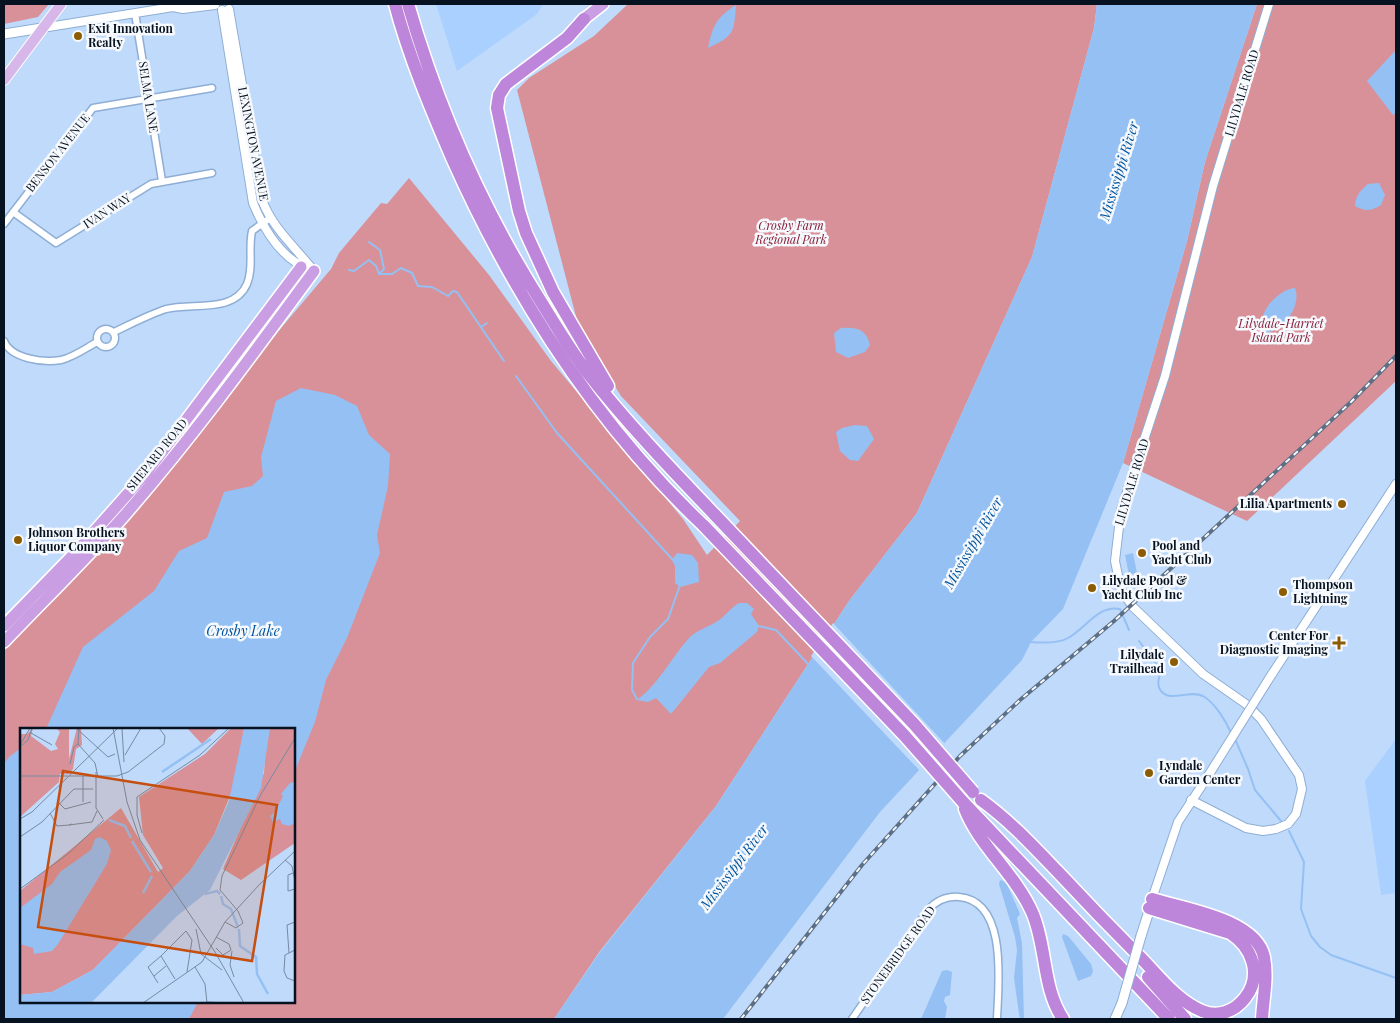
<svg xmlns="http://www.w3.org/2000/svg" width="1400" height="1023" viewBox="0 0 1400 1023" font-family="'Playfair Display',serif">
<rect width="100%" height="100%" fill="#c0dafb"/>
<path fill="#a9d0fe" d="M436 4H543L537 14 457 71Z
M1396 739V893L1381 895 1365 781Z"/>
<path fill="#d89198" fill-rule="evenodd" d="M4 4H49L38 17 4 24Z
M628 4H1097L1094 28 1032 257 917 513 849 601 716 806 600 951 554 1019H4V651L134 514 143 497 237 380 331 269 339 253 381 203 387 204 409 178 489 275 551 361 683 519 707 555 740 521 621 396 579 328 517 90 529 78 594 36ZM21 729H294V1002H21Z
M1257 4H1396V381L1247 521 1123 463 1187 241 1205 162Z"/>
<path fill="#95c0f4" d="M1097 4H1257L1205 162 1187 241 1123 463 1063 609 1031 642 1022 660 880 812 723 1019H554L600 952 716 806 849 601 917 513 1032 257 1094 28Z
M736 5C734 33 734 36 708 48 713 25 716 18 736 5Z
M1396 50V113L1393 115 1367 81Z
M1379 183 1385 195 1381 205C1371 211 1366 212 1355 206 1355 196 1361 190 1368 184Z
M1295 288C1302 306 1283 332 1264 333 1254 315 1278 289 1295 288Z
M841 328C857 327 866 329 870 345L865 352 848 358 836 352 834 333Z
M301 388 335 395 357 406 369 435 390 454 388 486 377 535 380 553 347 638 326 680 315 722 294 773V729H46L83 647 154 591 179 551 207 538 224 492 252 486 263 476 261 457 276 401Z
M855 425 867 426 874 439 858 461 850 460 840 451 836 432 842 428Z
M677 553 692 555 698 563 699 582 680 587 675 583V566L672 560Z
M1133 553 1137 573 1129 575 1125 555Z
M739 603H747L754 609 751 614 759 626 757 632 720 663 709 667 671 714 656 698 648 702 637 700C656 687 673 656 689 638 697 630 706 628 716 622 725 617 730 608 739 603Z
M21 748V1002H198L189 1019H4V764L9 757Z
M1000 880 1006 882 1020 914 1017 918 1022 943 1024 1019H1020L1019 1014 1014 978 1017 950 1015 937 999 884Z
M1063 934 1068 936 1091 964 1093 971 1091 976 1078 981 1062 937Z
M947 970 952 972 950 995 945 997 944 1001 947 1007 945 1019H921L942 971Z"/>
<path fill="#c0dafb" d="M833 623 946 745 921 772 811 656Z"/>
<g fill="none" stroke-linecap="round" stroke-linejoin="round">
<path stroke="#95c0f4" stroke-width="2" d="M369 242 380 250 384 269 379 274
M349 270 354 271 369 260 376 266 379 274H392L401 268 412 273 418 286 432 287 448 296 453 291 457 292 504 361
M481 327 487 323
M516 376 557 433 673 560
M758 626 776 630 809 665
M1139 641 1160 669C1161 677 1155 683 1161 691 1171 703 1190 689 1203 696 1215 703 1226 721 1231 733
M1030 642C1042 643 1058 644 1068 638 1086 628 1098 605 1120 609L1129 630
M637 699 632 690 633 663 650 637 668 619 680 585
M1235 739 1248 769 1255 790 1281 821
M1289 831 1304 862 1301 909 1311 936 1320 947 1331 955 1396 978"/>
<defs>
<path id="minor" d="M135 13 162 181
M13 212 56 243 151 184 212 173
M4 224 93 108 212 88
M97 338a9 9 0 1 1 18 0a9 9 0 1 1-18 0Z
M114 332C131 324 148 315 166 309 192 302 234 314 247 284 254 267 248 249 252 231L270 218
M4 341C11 359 44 363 61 360 74 357 86 348 97 342
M852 1019 928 910C936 901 947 896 959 897 1009 901 998 987 997 1019"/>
<path id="tertiary" d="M173 7 183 9 215 5
M229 9 262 200C273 229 296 248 314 271
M222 10 253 203C265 232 283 262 314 271
M42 28 173 7 181 4
M1272 674 1396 484
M1191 800 1246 828 1263 831 1276 829 1288 824 1296 814 1302 789 1299 775 1261 719 1246 704 1203 674 1133 607 1121 590 1115 561 1121 510 1165 376 1213 186 1269 4
M1152 899 1178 822 1208 776"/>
<path id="secondary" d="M4 34 42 28
M1141 936 1151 905
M1115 1019 1122 1003"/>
<path id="primary" d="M4 80 61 4"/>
<path id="trunk" d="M584 19 603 4
M4 626 77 551 147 472 301 267
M4 642C44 600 86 559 124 516 192 438 253 354 314 271"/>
<path id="motorway" d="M395 4C409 57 431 109 453 160 514 296 595 423 704 526
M408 4C439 111 483 211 543 305 557 328 571 351 587 372 626 422 671 469 715 515
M584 19 567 38 506 84 499 95 497 108 519 211 526 233 553 292 608 386
M981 800C1010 821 1033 846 1058 872 1085 901 1112 929 1140 957 1158 975 1177 1001 1202 1011 1218 1018 1235 1011 1245 998 1263 975 1252 947 1230 933L1149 908
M963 802 1169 1019
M965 809C978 844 1015 874 1032 912 1047 946 1042 988 1063 1019
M1152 899C1184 909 1256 919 1264 957 1268 978 1263 999 1262 1019
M1148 977 1185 1019"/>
</defs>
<use href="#minor" stroke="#8eaed5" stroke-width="9"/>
<use href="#tertiary" stroke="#8eaed5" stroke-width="10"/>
<use href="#secondary" stroke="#8eaed5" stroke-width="11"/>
<use href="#primary" stroke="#fff" stroke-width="12"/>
<use href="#trunk" stroke="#fff" stroke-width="14"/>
<use href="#motorway" stroke="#fff" stroke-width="15"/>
<use href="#minor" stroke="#fff" stroke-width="6"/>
<use href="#tertiary" stroke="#fff" stroke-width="8"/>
<use href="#secondary" stroke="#fff" stroke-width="9"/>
<use href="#primary" stroke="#d7b6e9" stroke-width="10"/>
<use href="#trunk" stroke="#ca9ee2" stroke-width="11"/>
<use href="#motorway" stroke="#bd86db" stroke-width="12"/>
<defs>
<path id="rail" d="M741 1019 862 865 960 756 1020 700 1114 621 1351 402 1396 356"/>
</defs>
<use href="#rail" stroke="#5c6f85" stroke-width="4"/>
<use href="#rail" stroke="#f6f9fd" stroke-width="2" stroke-dasharray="5.5" stroke-linecap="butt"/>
<defs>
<path id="tertiary-bridge" d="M1208 776 1272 674"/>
<path id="secondary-bridge" d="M1122 1003 1141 936"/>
<path id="motorway-bridge" d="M715 515 914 724 973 792
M704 526 904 735 963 802"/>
</defs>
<use href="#tertiary-bridge" stroke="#8eaed5" stroke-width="10" stroke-linecap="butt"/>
<use href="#secondary-bridge" stroke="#8eaed5" stroke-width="11" stroke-linecap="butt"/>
<use href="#motorway-bridge" stroke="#fff" stroke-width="15" stroke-linecap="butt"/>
<use href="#tertiary-bridge" stroke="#fff" stroke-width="8"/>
<use href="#secondary-bridge" stroke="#fff" stroke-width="9"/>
<use href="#motorway-bridge" stroke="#bd86db" stroke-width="12"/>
</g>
<g fill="#8c5c04" stroke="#f6f9fd" stroke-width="2">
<circle cx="78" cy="36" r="5"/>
<circle cx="1342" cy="504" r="5"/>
<circle cx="18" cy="540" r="5"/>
<circle cx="1142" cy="553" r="5"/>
<circle cx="1092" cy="588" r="5"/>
<circle cx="1283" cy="592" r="5"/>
<path d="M1336.5 635.5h5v5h5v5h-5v5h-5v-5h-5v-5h5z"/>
<circle cx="1174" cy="662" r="5"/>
<circle cx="1149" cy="773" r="5"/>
</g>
<g text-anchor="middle" stroke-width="5" stroke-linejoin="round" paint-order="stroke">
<g font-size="12" font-weight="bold" fill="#06121f" stroke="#f6f9fd" text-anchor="start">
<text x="88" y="33">Exit Innovation<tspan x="88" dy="14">Realty</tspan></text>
<text x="1332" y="508" text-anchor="end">Lilia Apartments</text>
<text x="28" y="537">Johnson Brothers<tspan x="28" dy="14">Liquor Company</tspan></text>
<text x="1152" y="550">Pool and<tspan x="1152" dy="14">Yacht Club</tspan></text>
<text x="1102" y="585">Lilydale Pool &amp;<tspan x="1102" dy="14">Yacht Club Inc</tspan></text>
<text x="1293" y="589">Thompson<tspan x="1293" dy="14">Lightning</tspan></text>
<text x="1328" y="640" text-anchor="end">Center For<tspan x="1328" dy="14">Diagnostic Imaging</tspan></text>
<text x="1164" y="659" text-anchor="end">Lilydale<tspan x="1164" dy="14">Trailhead</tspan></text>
<text x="1159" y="770">Lyndale<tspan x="1159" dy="14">Garden Center</tspan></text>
</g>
<g font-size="12" fill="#06121f" stroke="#f6f9fd">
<text transform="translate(1242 93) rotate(-73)" y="4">LILYDALE ROAD</text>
<text transform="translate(148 97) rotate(81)" y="4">SELMA LANE</text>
<text transform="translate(253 144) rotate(79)" y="4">LEXINGTON AVENUE</text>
<text transform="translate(58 153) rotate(-52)" y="4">BENSON AVENUE</text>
<text transform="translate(107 211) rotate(-33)" y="4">IVAN WAY</text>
<text transform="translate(157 455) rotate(-51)" y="4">SHEPARD ROAD</text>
<text transform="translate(1132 482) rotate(-73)" y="4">LILYDALE ROAD</text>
<text transform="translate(898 955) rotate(-54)" y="4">STONEBRIDGE ROAD</text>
</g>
<g font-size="12" font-style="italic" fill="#861d35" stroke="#f6f9fd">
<text x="791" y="230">Crosby Farm<tspan x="791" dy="14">Regional Park</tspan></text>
<text x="1281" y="328">Lilydale-Harriet<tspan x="1281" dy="14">Island Park</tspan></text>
</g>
<g font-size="14" font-style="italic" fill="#00549f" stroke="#f6f9fd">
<text transform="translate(1119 171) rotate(-73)" y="5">Mississippi River</text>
<text transform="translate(973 543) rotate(-60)" y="5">Mississippi River</text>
<text x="243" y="636">Crosby Lake</text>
<text transform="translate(734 867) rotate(-53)" y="5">Mississippi River</text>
</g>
</g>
<g transform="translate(20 728)">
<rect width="275" height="275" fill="#c0dafb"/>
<path d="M13 0 11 8 31 23 38 21 35 16 40 4 36 0H49V31L57 0H61L62 17 56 21 53 41 49 46H40L39 54 0 89V6H7ZM167 0H199L182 16ZM211 0H224L216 53 194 107 170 143 73 242 32 264 0 267V163L101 80 138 144 143 140 123 107 119 69 185 26ZM250 0H275V115L221 152 203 141 244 45 246 10Z" fill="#d89198"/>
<path d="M224 0H250L241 60 190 162 157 188 71 275H0V267L32 264 73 242 170 143 194 107 209 73ZM275 54V95L269 98 262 96 260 91 253 94 250 88 255 84 263 68 261 66 270 55ZM79 109 87 113 91 122 87 136 38 216 32 223 14 226 13 220 0 216V180L32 156 40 144 71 122 75 111Z" fill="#95c0f4"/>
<path fill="none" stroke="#95c0f4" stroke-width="2.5" d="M142 44 191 11M89 92 105 98 111 110M112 113 131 144M123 165 132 148M185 166 197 163 200 166M201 168 203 176 211 181 218 199M219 201 220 218 236 229 237 246 248 266"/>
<path fill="none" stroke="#768aa3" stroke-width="1" d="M56 0 88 29 95 26M59 0 58 16 75 35 78 49M93 0 107 74 120 112 195 224 224 275M102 0 104 34M11 5 32 17M0 17 10 0M0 19 8 12 12 0M105 27 121 0M50 36 54 19 58 16M76 44V80L83 91M0 48H48M49 48H75M63 48V74M78 48H97L108 44 144 16 145 8 139 0M39 75 45 81 71 74M30 85 37 98 49 97M0 91 12 84 98 0M52 96 49 97 72 94 77 83M122 105 117 87V69L180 27 209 0M0 109 22 94 54 61H73M265 132 272 138 275 153M273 145 268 147V163L275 161M0 161 49 125 84 92M205 194 216 200 223 195 218 183 200 162 202 148 240 68 275 10M176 201 181 226 202 242M197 208 205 194 239 157 275 123M196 220 203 227 211 222 209 216 196 209M275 222 265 227 264 243 267 250 275 253M212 223 210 237 214 249M269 225 267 197 275 194M175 239 185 256 187 275M134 248 146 238M155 251 141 228 166 203 172 212 167 244M138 255 128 239 141 228M187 274 209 275M123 275 182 234 197 208"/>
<path fill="#c64e0f" fill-opacity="0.15" stroke="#c64e0f" stroke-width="2.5" d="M43 43 257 77 232 233 18 199Z"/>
<rect width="275" height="275" fill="none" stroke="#06121f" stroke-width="2.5"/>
</g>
<rect width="1400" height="1023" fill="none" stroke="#06121f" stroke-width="10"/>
</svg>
